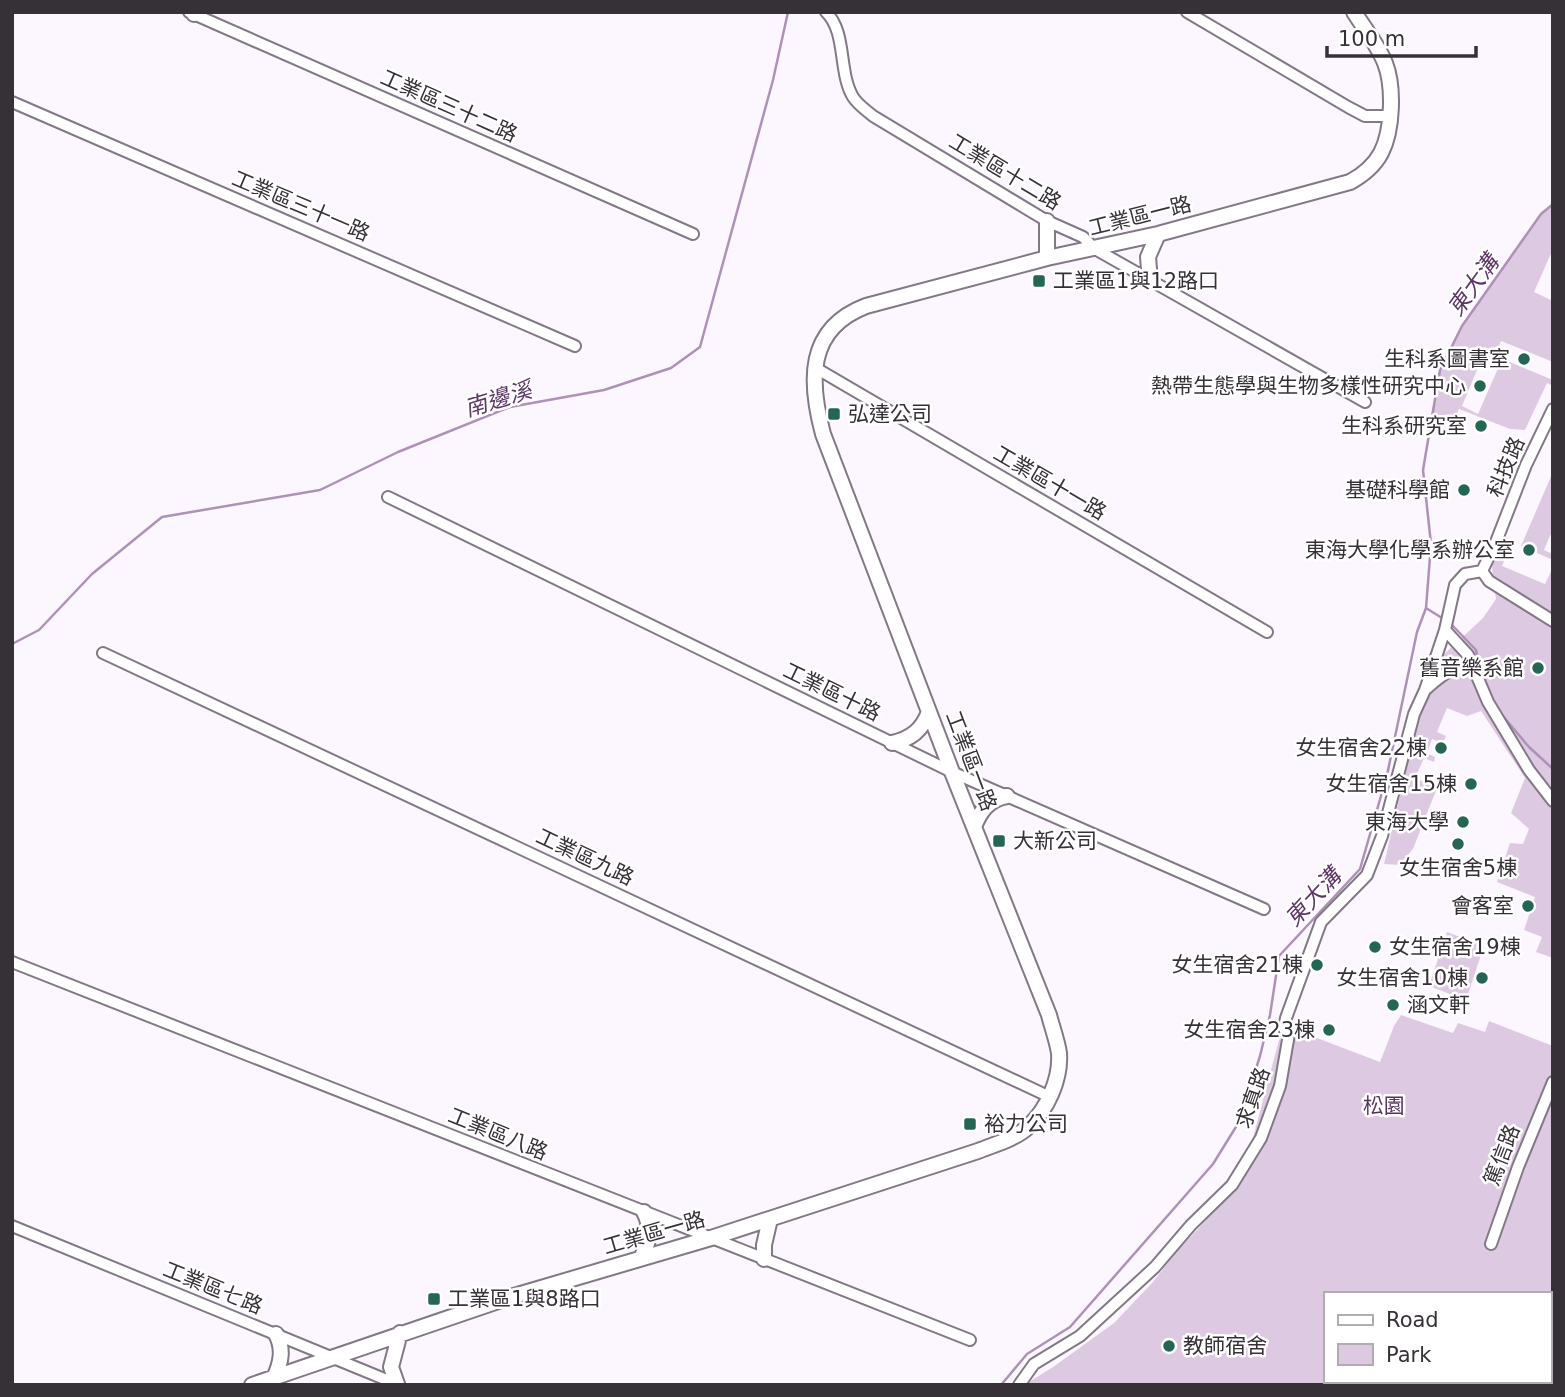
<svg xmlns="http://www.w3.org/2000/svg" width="1565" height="1397" viewBox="0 0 1565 1397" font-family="'DejaVu Sans','Noto Sans TC',sans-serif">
<rect width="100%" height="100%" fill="#fcf7fe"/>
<path fill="#ddcae2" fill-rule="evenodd" d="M1553 204V249L1534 292 1553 301V362L1501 341 1495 356 1553 380V386L1547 383 1525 430 1510 429 1459 409 1453 423 1430 420 1440 370 1462 326 1541 214ZM1482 358 1499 366 1478 414 1462 406Z
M1552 474 1553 529 1544 550 1553 554V560L1521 546Z
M1501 535 1513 540 1502 566 1545 584 1553 567V958L1536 952 1542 937 1524 930 1535 897 1497 882 1510 843 1523 844 1529 829 1511 813 1525 778 1481 711 1467 716 1447 708 1437 732 1446 736 1443 743 1432 739 1427 753 1435 757 1434 762 1424 758 1415 778 1437 788 1413 849 1399 865 1384 864 1420 708 1441 657 1483 618 1496 599 1492 567Z
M1447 932 1484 946 1466 1000 1429 986Z
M1401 1015 1453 1033 1458 1023 1485 1032 1489 1021 1553 1046V1385H1024L1053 1367 1114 1323 1152 1283 1179 1249 1235 1190 1254 1134 1283 1025 1380 1062 1394 1026ZM1325 1294H1549V1381H1325Z"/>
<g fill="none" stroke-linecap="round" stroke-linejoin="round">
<path stroke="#ae91b6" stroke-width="2.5" d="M1426 608 1442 618
M1451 624 1476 650 1480 670
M12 644 39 630 92 574 162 517 320 490 398 452 510 407 604 390 671 368 700 347 773 80 788 12
M1502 715 1529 747 1553 769
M1001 1385 1027 1354 1070 1327 1213 1164 1239 1122 1260 1056 1270 1015 1279 956 1360 869 1387 775 1417 632 1426 608 1431 544 1423 470 1440 370 1462 326 1541 214 1553 204"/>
<defs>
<path id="minor" d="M189 12 693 234
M826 12C847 32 838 72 853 97 858 105 866 110 873 116L1047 221 1083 237 1095 249 1365 402
M1187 12 1348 107 1365 116H1390
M12 102 575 346
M814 367 1267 632
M388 497 952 772 1264 909
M1482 571 1496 542 1526 465 1553 409
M1482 571 1489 581 1553 621
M1445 630 1468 655 1488 702 1529 770 1553 801
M103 653 1050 1097
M1426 689C1441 676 1451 666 1472 667
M12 962 970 1340
M12 1226 399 1385
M1491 1244 1518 1167 1553 1082
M1019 1385 1034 1364 1080 1336 1155 1267 1191 1225 1232 1185 1261 1138 1280 1086 1289 1034 1284 1029 1286 1018 1321 922 1367 875 1382 836 1414 714 1425 690 1445 630 1455 585 1465 574 1482 571"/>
<path id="tertiary" d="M194 12V14
M1047 221V258
M1150 281 1148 257 1158 234
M892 743C911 739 922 730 929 712
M974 827C980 811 989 799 1007 796
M641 1258C649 1244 652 1226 644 1212
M764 1259V1245L770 1219
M274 1378C281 1363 284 1349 276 1334
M397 1384 391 1367 400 1333
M252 1385 507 1298 711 1238 978 1151C995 1144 1015 1139 1028 1127 1047 1110 1061 1079 1059 1053 1057 1040 1052 1027 1049 1015L952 772 823 434C809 382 806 329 866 306L1047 258 1158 234 1350 182C1363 175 1374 166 1381 153 1393 130 1394 86 1385 63 1378 45 1364 28 1354 12"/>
</defs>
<use href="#minor" stroke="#837886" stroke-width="14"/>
<use href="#tertiary" stroke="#837886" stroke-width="18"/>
<use href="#minor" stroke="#fff" stroke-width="10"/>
<use href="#tertiary" stroke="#fff" stroke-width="14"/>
</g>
<g fill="#256553" stroke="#fff" stroke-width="2.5">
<rect x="1032" y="274" width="14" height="14" rx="3.5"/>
<circle cx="1524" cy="359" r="7"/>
<circle cx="1480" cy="386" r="7"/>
<rect x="827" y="407" width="14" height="14" rx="3.5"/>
<circle cx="1481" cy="426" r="7"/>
<circle cx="1464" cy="490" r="7"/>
<circle cx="1529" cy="550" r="7"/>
<circle cx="1538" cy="668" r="7"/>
<circle cx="1441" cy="748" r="7"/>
<circle cx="1471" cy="784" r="7"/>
<circle cx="1463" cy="822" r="7"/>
<rect x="992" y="834" width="14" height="14" rx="3.5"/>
<circle cx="1458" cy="844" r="7"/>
<circle cx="1528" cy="906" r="7"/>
<circle cx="1375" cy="947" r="7"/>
<circle cx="1317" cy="965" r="7"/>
<circle cx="1482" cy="978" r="7"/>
<circle cx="1393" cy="1005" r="7"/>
<circle cx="1329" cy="1030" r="7"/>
<rect x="963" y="1117" width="14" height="14" rx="3.5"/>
<rect x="427" y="1292" width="14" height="14" rx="3.5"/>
<circle cx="1169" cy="1346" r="7"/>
</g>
<g text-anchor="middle" stroke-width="5" stroke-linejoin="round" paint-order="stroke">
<g font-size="21" fill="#363137" stroke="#fff">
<text transform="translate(449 106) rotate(24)" y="7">工業區三十二路</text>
<text transform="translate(1005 172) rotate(31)" y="7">工業區十二路</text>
<text transform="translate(301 206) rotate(23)" y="7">工業區三十一路</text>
<text transform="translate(1140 216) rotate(-14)" y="7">工業區一路</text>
<text transform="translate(1506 467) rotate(-67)" y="7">科技路</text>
<text transform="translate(1050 483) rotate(30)" y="7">工業區十一路</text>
<text transform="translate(832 692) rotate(26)" y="7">工業區十路</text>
<text transform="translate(971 761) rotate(69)" y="7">工業區一路</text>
<text transform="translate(585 857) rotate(25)" y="7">工業區九路</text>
<text transform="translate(1253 1098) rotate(-71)" y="7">求真路</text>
<text transform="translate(498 1134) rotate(22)" y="7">工業區八路</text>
<text transform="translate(1502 1155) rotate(-69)" y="7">篤信路</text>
<text transform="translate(654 1233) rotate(-16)" y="7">工業區一路</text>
<text transform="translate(213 1288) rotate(22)" y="7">工業區七路</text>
</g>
<g font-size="21" fill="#363137" stroke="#fff" text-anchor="end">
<text x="1053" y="288" text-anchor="start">工業區1與12路口</text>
<text x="1510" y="366">生科系圖書室</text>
<text x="1466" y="393">熱帶生態學與生物多樣性研究中心</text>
<text x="848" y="421" text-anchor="start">弘達公司</text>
<text x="1467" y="433">生科系研究室</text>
<text x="1450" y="497">基礎科學館</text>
<text x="1515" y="557">東海大學化學系辦公室</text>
<text x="1524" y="675">舊音樂系館</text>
<text x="1427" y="755">女生宿舍22棟</text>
<text x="1457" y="791">女生宿舍15棟</text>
<text x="1449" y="829">東海大學</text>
<text x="1013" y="848" text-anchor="start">大新公司</text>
<text x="1458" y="875" text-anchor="middle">女生宿舍5棟</text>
<text x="1514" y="913">會客室</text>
<text x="1389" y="954" text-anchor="start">女生宿舍19棟</text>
<text x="1303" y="972">女生宿舍21棟</text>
<text x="1468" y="985">女生宿舍10棟</text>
<text x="1407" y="1012" text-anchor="start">涵文軒</text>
<text x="1315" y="1037">女生宿舍23棟</text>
<text x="984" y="1131" text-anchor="start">裕力公司</text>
<text x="448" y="1306" text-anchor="start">工業區1與8路口</text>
<text x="1183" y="1353" text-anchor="start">教師宿舍</text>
</g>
<g font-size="21" fill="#593263" stroke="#fff">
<text x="1384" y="1113">松園</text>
</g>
<g font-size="23" font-style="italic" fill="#5d3668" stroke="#fff">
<text transform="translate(1473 285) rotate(-54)" y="8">東大溝</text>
<text transform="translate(498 399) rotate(-17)" y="8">南邊溪</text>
<text transform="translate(1313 897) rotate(-47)" y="8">東大溝</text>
</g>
</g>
<rect width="1565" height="1397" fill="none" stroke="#363137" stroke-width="28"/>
<rect x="1324" y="1292" width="228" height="91" fill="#ffffff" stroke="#afadaf" stroke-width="2"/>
<rect x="1338" y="1315" width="35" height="10" fill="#ffffff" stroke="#afadaf" stroke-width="2"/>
<text x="1386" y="1327" font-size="21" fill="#363137">Road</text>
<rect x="1338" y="1344" width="35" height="21" fill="#ddcae2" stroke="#afadaf" stroke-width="2"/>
<text x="1386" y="1362" font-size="21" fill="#363137">Park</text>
<path d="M1327 46v10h149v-10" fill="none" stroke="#363137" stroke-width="3.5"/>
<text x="1338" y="46" font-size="21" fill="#363137" stroke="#ffffff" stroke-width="5" paint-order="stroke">100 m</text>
</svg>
